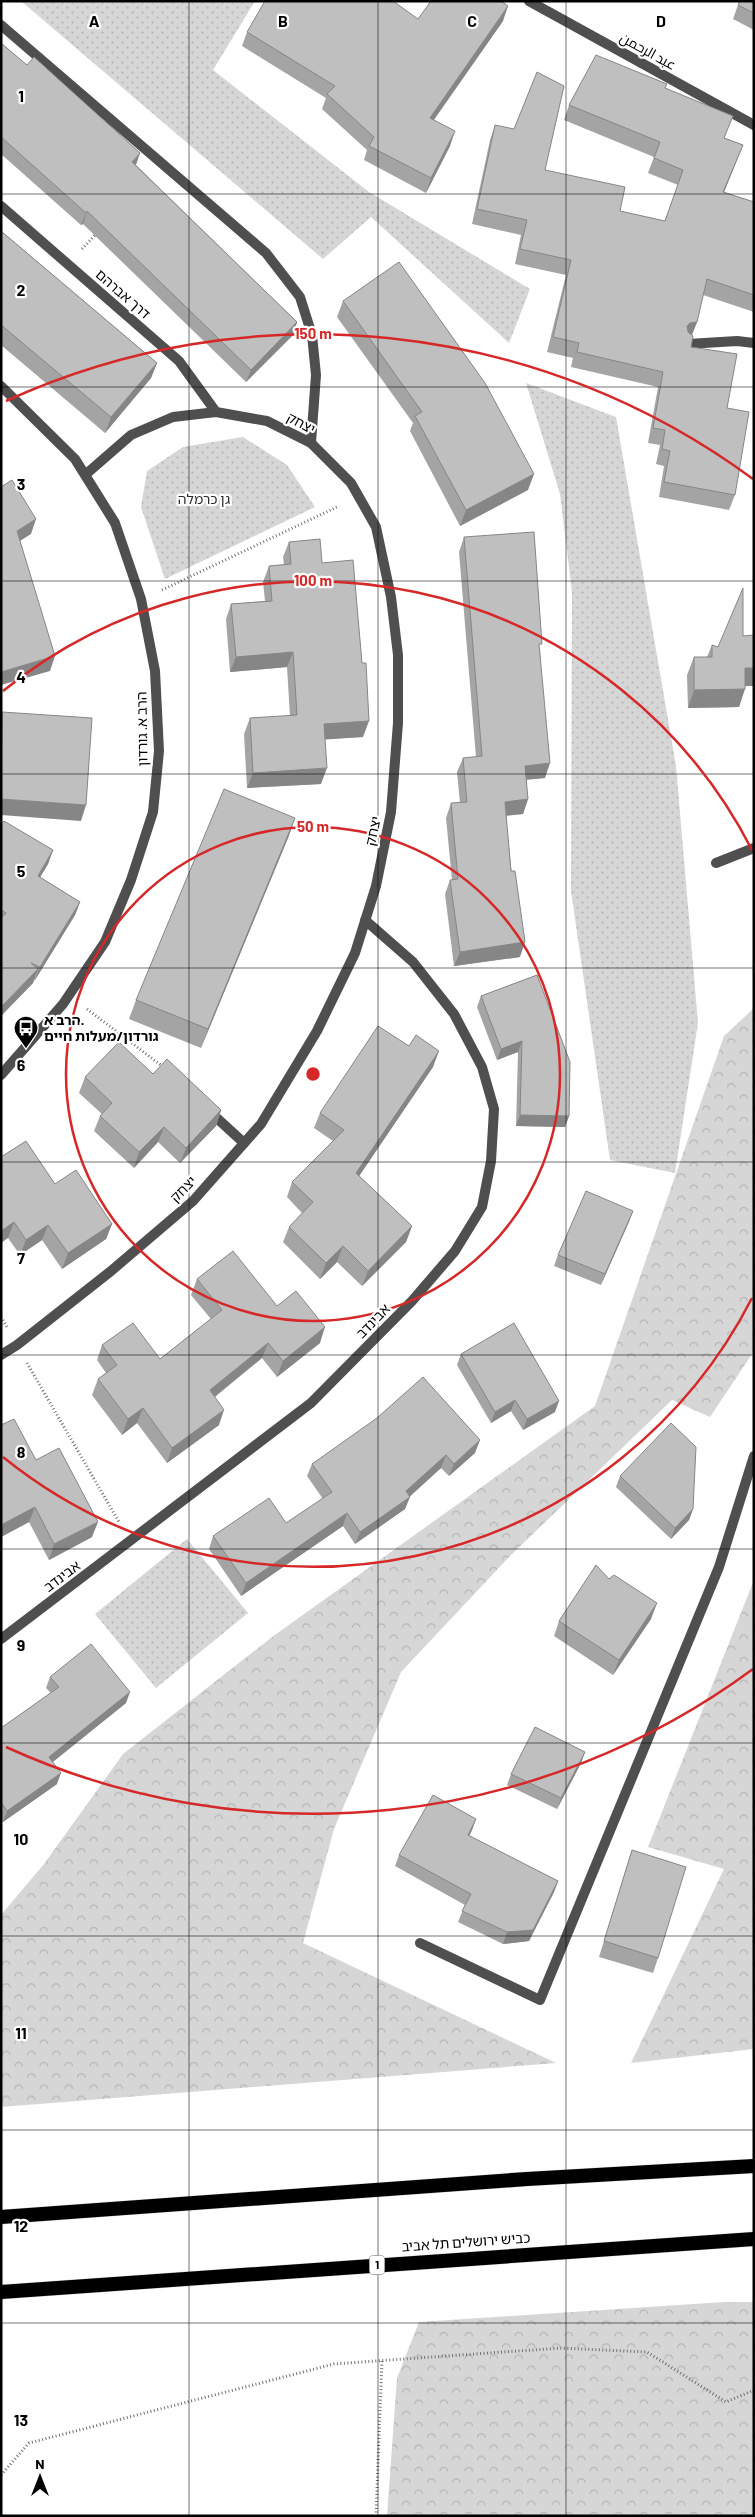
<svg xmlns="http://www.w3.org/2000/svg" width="755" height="2517" viewBox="0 0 755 2517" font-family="Barlow,Cairo,'Noto Sans Hebrew',sans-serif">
<defs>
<pattern id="green-dots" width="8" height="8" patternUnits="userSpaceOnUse" patternTransform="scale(1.25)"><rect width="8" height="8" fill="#d6d6d6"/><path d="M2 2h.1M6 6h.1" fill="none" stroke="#b6b6b6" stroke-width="1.8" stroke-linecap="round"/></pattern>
<pattern id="forest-crowns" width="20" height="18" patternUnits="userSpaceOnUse" patternTransform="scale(1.25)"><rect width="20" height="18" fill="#d6d6d6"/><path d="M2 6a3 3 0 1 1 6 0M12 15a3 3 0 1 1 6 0" fill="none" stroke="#b6b6b6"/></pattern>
</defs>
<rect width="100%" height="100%" fill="#fff"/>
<path fill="url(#green-dots)" d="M21 1H255L213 70 369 192 530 289 509 343 371 217 323 259Z
M526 383 616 417 676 766 698 1023 675 1173 610 1160 571 891 572 592 560 494Z
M243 437 287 465 315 507 165 579 141 507 147 471 183 447Z
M187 1539 248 1613 156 1688 95 1614Z"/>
<path fill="url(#forest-crowns)" d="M754 1008V1351L710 1417 672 1400 511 1555 401 1672 334 1829 303 1943 556 2063 1 2107V1915L44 1864 123 1754 272 1637 595 1406 724 1036Z
M754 1580V2049L631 2063 724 1869 648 1847Z
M724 2302H754V2516H387L397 2378 419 2322Z"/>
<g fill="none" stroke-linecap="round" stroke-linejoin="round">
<defs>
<path id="trunk" d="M1 2217 527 2179 754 2166
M1 2292 754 2239"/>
</defs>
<use href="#trunk" stroke="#dbdbdb" stroke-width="15"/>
<path stroke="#717171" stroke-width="3" stroke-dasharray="1 2.5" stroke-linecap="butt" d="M82 249 97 233
M162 590 339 506
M87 1009 162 1066
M1 1317 7 1327
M27 1363 119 1522
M1 2475 29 2443 334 2364 560 2348 647 2352 726 2402 754 2390
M376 2516 382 2360"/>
<path stroke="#4f4f4f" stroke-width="10" d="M1 25 266 253 300 297 312 335 316 375 311 443
M688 344 737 341 754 343"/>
<path stroke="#4f4f4f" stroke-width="10" d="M208 1110 244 1143"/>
<path stroke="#4f4f4f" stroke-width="10" d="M1 206 179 361 216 412
M1 386 75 459 115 523 141 599 155 671 159 751 153 812 131 880 105 942 63 1004 1 1075
M716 863 754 848
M1 1355 17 1345 111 1271 193 1201 261 1124 317 1031 355 953 376 886 391 812 398 723V655L391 597 376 527 351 483 311 443 267 421 216 412 173 417 131 435 85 475
M1 1639 311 1403 412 1301 455 1251 482 1207 491 1161 494 1109 482 1067 454 1014 413 962 365 920
M420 1943 540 2000 719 1567 754 1456"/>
<path stroke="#4f4f4f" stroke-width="10" d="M529 1 754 125"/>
<use href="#trunk" stroke="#000" stroke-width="14"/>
</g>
<path fill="#a4a4a4" d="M754 1V30L733 19 738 5Z
M418 19 503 21 434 120 450 146 426 193 364 160 367 150 322 109 326 98 242 46 247 32Z
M1 43 136 165 297 322 293 335 246 382 83 224 81 225 1 154Z
M666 88 725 138 743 145 724 192 754 202V312L703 295 697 322 692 335 691 347 727 408 735 495 729 510 659 497 664 466 656 464 660 445 648 443 658 387 571 367 573 358 547 352 566 275 515 264 521 235 472 224 490 140 495 125 545 170 620 211 665 221 678 185 648 173 654 157 564 120 569 105Z
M1 231 157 363 151 378 105 433 1 345Z
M343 301 528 490 460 526 410 431 413 423 337 317Z
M464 537 540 650 545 778 526 780 528 799 523 814 506 816 520 957 454 966 445 894 450 880H452L446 818 451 803H460L457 772 463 758 476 757 459 552Z
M289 542 322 563 363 737 325 739 321 784 247 788 244 734 250 718 290 716 287 667 230 672 226 619 231 604 265 601 263 582 269 566 284 565 283 557Z
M743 636 745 686 739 707 688 708 687 675 694 657H707L712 645 718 647Z
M295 818 288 838 201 1048 129 1019 136 1000Z
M1 824 53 850 48 864 40 877 80 902 75 915 35 980H34L33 983 1 1016Z
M537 975 569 1116 565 1127 516 1126 518 1052 497 1060 477 1007 481 996Z
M433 1067 359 1176 412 1226 406 1242 362 1286 337 1262 320 1279 283 1242 289 1227 302 1213 287 1197 292 1182 333 1141 314 1128 320 1113Z
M153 1074 221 1110 216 1126 180 1163 158 1142 134 1168 94 1131 100 1116 102 1114 79 1093 85 1077Z
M1 1157 55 1184 112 1224 106 1239 62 1269 42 1240 20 1255 8 1238Z
M633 1211 601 1285 554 1266 558 1255Z
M197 1279 277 1306 320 1343 277 1377 262 1358 215 1397 219 1425 167 1463 137 1423 122 1435 92 1395 98 1379 106 1373 97 1360 102 1345 160 1359 211 1319 191 1295Z
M461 1354 555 1412 523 1430 511 1411 491 1423 457 1365Z
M1 1425 36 1460 92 1537 49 1560 29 1522 1 1537Z
M475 1453 449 1476 441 1468 410 1496 405 1509 355 1544 343 1526 241 1596 209 1549 213 1536 286 1523 323 1499 307 1476 312 1464Z
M620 1476 693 1509 689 1520 671 1539 616 1487Z
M609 1579 651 1619 613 1675 554 1636 559 1621Z
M50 1677 126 1703 53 1762 57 1784 3 1822 1 1819V1728L51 1693 46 1688Z
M585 1752 581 1763 557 1809 507 1785 511 1774Z
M476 1819 472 1830 469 1836 558 1881 554 1892 529 1941 503 1944 458 1922 465 1905 395 1866 399 1855Z
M632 1850 658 1958 653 1973 599 1957 627 1866Z"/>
<path fill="#868686" d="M508 6 503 21 425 132 430 118Z
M455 131 450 146 426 193 431 178Z
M743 145 737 160 718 207 723 192Z
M140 153 136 165 132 162Z
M87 211 83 224 81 225 86 213Z
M297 322 293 335 246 382 251 370Z
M697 322 691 337 685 338 687 326 690 323Z
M157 363 151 378 105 433 111 417Z
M534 474 528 490 460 526 466 510Z
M36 519 31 534 12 546 17 531Z
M293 652 287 667 230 672 236 657Z
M55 656 50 671 1 685V672Z
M745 668H754V686H739Z
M745 689 739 707 688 708 694 690Z
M369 721 363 737 318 740 324 724Z
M550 763 545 778 519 780 525 766Z
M327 768 321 784 247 788 253 773Z
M1 799 86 805 81 821 1 815Z
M528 799 523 814 499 816 505 802Z
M295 818 288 838 201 1048 208 1029Z
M53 850 48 864 33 889 38 876Z
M80 902 75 915 35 980 40 967Z
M525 942 520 957 454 966 460 952Z
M38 969 33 983 1 1016V1007Z
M522 1041 518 1052 497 1060 501 1049Z
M439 1051 433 1067 351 1188 356 1173Z
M221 1110 216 1126 180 1163 186 1148Z
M520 1115 569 1116 565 1127 516 1126Z
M164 1127 158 1142 134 1168 139 1152Z
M633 1211 629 1222 601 1285 605 1274Z
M14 1222 8 1238 1 1243V1231Z
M112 1224 106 1239 62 1269 68 1253Z
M48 1225 42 1240 20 1255 26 1240Z
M412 1226 406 1242 362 1286 368 1271Z
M343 1246 337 1262 320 1279 326 1263Z
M325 1327 320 1343 277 1377 283 1361Z
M268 1343 262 1358 204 1405 210 1390Z
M515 1400 511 1411 491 1423 495 1412Z
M559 1401 555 1412 523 1430 527 1419Z
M143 1408 137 1423 122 1435 128 1419Z
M224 1410 219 1425 167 1463 172 1448Z
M480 1440 475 1453 449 1476 454 1464Z
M446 1455 441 1468 406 1500 410 1497 405 1509 355 1544 360 1532Z
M35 1507 29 1522 1 1537V1525Z
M693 1509 689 1520 671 1539 675 1528Z
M347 1513 343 1526 241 1596 246 1583Z
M98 1522 92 1537 49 1560 54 1544Z
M657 1603 651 1619 613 1675 619 1660Z
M130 1692 126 1703 45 1768 49 1757Z
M585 1752 581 1763 557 1809 561 1798Z
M61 1773 57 1784 3 1822 7 1811Z
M476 1819 472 1830 464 1846 468 1835Z
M558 1881 554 1892 529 1941 503 1944 507 1932Z"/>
<path fill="#bfbfbf" stroke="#868686" d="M265 1H393L418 19 431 1H501L508 6 430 118 455 131 431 178 369 146 374 137 327 94 335 86 247 32Z
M740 1H754V13L738 5Z
M1 43 27 65 34 57 140 153 132 162 297 322 251 370 87 211 86 213 1 137Z
M596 55 667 84 665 88 733 116 724 138 743 145 723 192 754 202V295L707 279 697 322 690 323 687 326 688 332 693 336 691 347 737 354 727 408 749 412 735 495 664 482 670 451 662 449 665 430 653 428 663 372 577 352 579 343 553 337 571 260 520 249 527 220 477 209 495 125 514 129 537 72 564 86 545 170 625 187 620 211 665 221 683 170 654 158 660 142 569 105Z
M1 231 157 363 111 417 1 325Z
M399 262 485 383 534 474 466 510 415 416 422 412 343 301Z
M12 480 36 519 17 531 55 656 1 672V487Z
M534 532 542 644H539L550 763 525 766 528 799 505 802 511 871H515L525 942 460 952 450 880 458 879 451 803 467 802 463 758 482 756 464 537Z
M320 539 322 563 353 560 362 663H366L369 721 324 724 327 768 253 773 250 718 297 715 293 652 236 657 231 604 272 601 269 566 291 564 289 542Z
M743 588V636L754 635V668H745V689L694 690V657H712V645L718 647Z
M2 712 92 718 86 805 1 799Z
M224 789 295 818 208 1029 136 1000Z
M4 821 53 850 38 876 80 902 40 967 31 963 38 969 1 1007V918L6 913 1 910V824Z
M537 975 570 1062 569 1116 520 1115 522 1041 501 1049 481 996Z
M378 1026 409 1046 416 1035 439 1051 356 1173 412 1226 368 1271 343 1246 326 1263 289 1227 313 1202 292 1182 344 1130 320 1113Z
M119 1042 153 1074 167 1059 221 1110 186 1148 164 1127 139 1152 100 1116 112 1103 85 1077Z
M26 1141 55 1184 76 1170 112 1224 68 1253 48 1225 26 1240 14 1222 1 1231V1157Z
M586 1191 633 1211 605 1274 558 1255Z
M233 1251 277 1306 296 1291 325 1327 283 1361 268 1343 210 1390 224 1410 172 1448 143 1408 128 1419 98 1379 117 1365 102 1345 133 1323 160 1359 222 1310 197 1279Z
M514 1323 559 1401 527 1419 515 1400 495 1412 461 1354Z
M423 1377 480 1440 454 1464 446 1455 406 1491 410 1497 360 1532 347 1513 246 1583 213 1536 269 1498 286 1523 332 1492 312 1464 377 1418Z
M14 1419 36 1460 59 1448 98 1522 54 1544 35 1507 1 1525V1425Z
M671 1423 696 1447 693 1509 675 1528 620 1476Z
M596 1565 609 1579 614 1575 657 1603 619 1660 559 1621Z
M91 1644 130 1692 49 1757 61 1773 7 1811 1 1802V1728L59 1687 50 1677Z
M535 1727 585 1752 561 1798 511 1774Z
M433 1795 476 1819 468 1835 558 1881 533 1930 507 1932 462 1911 471 1894 399 1855Z
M632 1850 686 1867 658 1958 604 1941Z"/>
<path fill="none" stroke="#000" stroke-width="1" stroke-opacity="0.55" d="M189 1V2516M378 1V2516M566 1V2516M1 194H754M1 387H754M1 581H754M1 774H754M1 968H754M1 1162H754M1 1355H754M1 1549H754M1 1743H754M1 1936H754M1 2130H754M1 2323H754"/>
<g fill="none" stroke="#d62828" stroke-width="2.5">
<circle cx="313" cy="1074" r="247"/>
<path d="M752 1298A493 493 0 0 1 3 1457M3 691A493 493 0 0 1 752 850"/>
<path d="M753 1669A740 740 0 0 1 6 1747M6 401A740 740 0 0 1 753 479"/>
</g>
<defs>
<symbol id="bus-pin" viewBox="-11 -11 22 30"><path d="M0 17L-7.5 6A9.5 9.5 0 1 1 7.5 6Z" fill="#000" stroke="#fff"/><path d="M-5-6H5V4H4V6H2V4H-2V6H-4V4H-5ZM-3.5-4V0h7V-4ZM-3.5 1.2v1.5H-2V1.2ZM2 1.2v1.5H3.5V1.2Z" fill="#fff"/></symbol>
</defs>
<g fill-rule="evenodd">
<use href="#bus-pin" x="12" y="1014" width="28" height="38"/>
</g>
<g text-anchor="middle" stroke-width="4.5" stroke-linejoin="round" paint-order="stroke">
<rect fill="#fff" stroke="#4c4c4c" stroke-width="1" x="369.5" y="2255.5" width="15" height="19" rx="4"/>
<g font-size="12" font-weight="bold" fill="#000">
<text x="377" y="2269">1</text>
</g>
<g font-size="14" fill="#000" stroke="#fff">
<text transform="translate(648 51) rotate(29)" y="5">عبد الرحمن</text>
<text transform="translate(123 294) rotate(41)" y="5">דרך אברהם</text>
<text transform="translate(301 423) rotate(28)" y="5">יצחק</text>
<text transform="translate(142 729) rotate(-91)" y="5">הרב א. גורדון</text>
<text transform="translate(373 831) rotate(-78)" y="5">יצחק</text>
<text transform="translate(183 1189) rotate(-45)" y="5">יצחק</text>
<text transform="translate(373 1321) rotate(-46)" y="5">אבינדב</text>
<text transform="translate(62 1576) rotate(-37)" y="5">אבינדב</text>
<text transform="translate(466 2242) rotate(-4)" y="5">כביש ירושלים תל אביב</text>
</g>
<g font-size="14" fill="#2d2d2d" stroke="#fff">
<text x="204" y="504">גן כרמלה</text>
</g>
<g font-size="14" font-weight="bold" fill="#000" stroke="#fff" text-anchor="start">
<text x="44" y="1025">הרב א.<tspan x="44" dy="16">גורדון/מעלות חיים</tspan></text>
</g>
</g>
<g font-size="16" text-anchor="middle" font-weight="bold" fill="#000" stroke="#fff" stroke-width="4.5" stroke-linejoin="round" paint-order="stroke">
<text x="94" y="27">A</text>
<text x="283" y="27">B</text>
<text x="472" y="27">C</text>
<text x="661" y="27">D</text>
<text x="21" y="102">1</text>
<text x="21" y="296">2</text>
<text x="21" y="490">3</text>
<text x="21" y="683">4</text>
<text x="21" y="877">5</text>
<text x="21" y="1071">6</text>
<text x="21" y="1264">7</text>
<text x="21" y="1458">8</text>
<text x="21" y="1651">9</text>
<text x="21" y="1845">10</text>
<text x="21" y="2039">11</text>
<text x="21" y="2232">12</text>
<text x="21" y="2426">13</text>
</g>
<circle cx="313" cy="1074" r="8" fill="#d62828" stroke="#fff" stroke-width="2.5"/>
<g font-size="15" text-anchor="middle" font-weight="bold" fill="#d62828" stroke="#fff" stroke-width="4.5" stroke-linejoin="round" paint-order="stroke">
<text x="313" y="339">150 m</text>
<text x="313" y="586">100 m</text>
<text x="313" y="832">50 m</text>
</g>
<rect width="755" height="2517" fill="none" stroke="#000000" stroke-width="5"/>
<g transform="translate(40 2477)" stroke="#ffffff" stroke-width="4" paint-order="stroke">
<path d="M0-4L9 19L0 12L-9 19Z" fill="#000000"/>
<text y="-8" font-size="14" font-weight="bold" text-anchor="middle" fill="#000000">N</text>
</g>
</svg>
